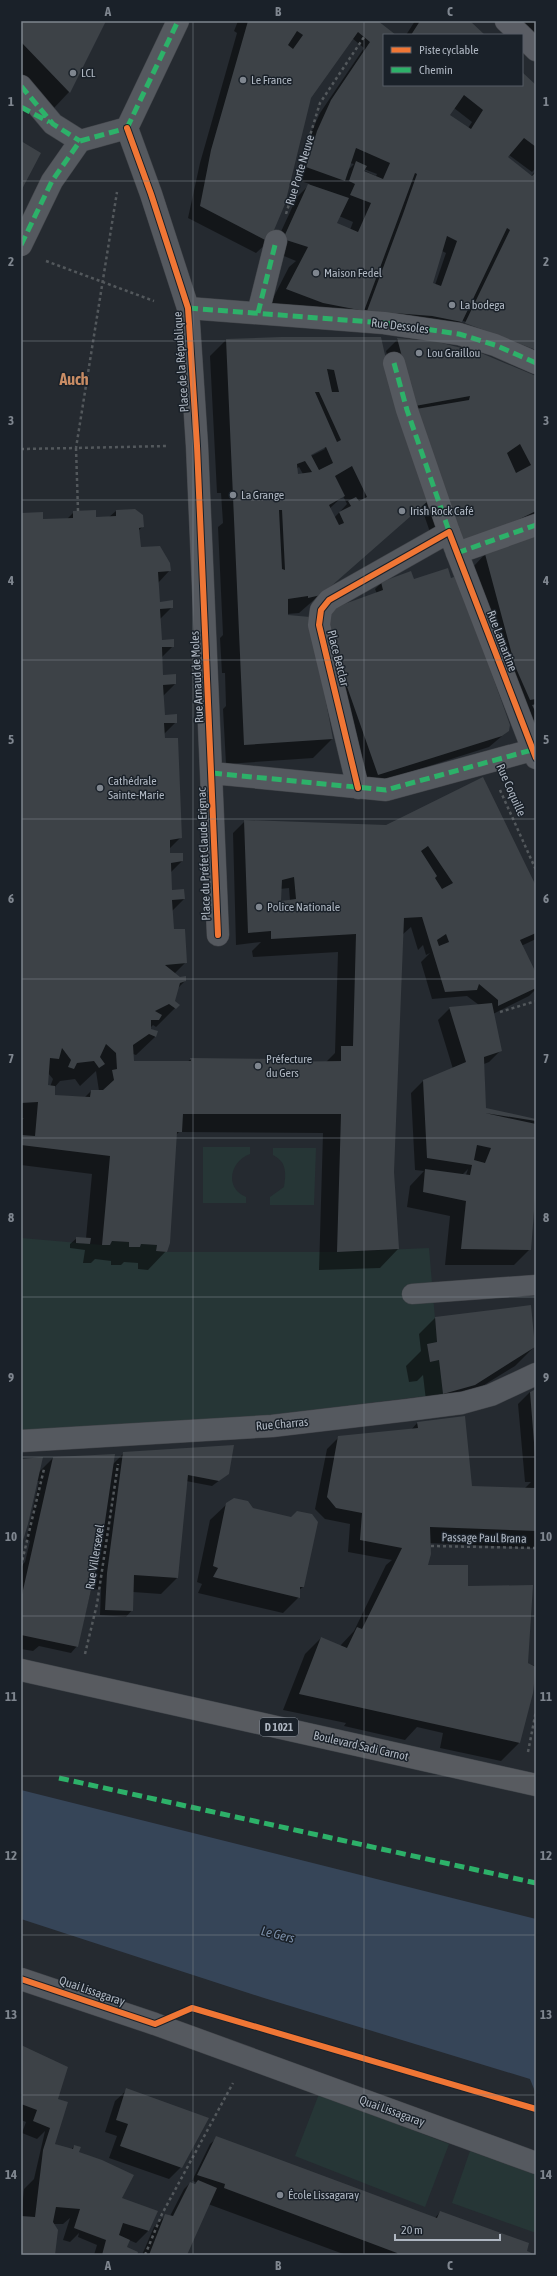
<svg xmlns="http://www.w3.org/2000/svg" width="557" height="2276" viewBox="0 0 557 2276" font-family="'Asap Condensed',sans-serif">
<rect width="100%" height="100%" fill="#252a30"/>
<path fill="#263636" d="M203 1147H250V1154C230 1161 224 1188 246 1197V1203H203Z
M273 1148H316L314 1205H270V1197L284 1187C286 1173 287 1162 273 1155Z
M21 1238 102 1245H110L112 1241 129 1242 130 1247H140L141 1244 157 1245 156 1251 167 1252H337L429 1248 437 1342 427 1344 430 1362 439 1360 443 1394 271 1415 21 1430Z
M319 2094 449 2144 425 2207 295 2156Z
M470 2151 536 2175V2233L452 2203Z"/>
<path fill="#364558" d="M21 1790 536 1919V2094L530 2079 264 1998 21 1919Z"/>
<path fill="#0007" fill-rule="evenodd" d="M21 21H105L69 92 54 108 21 75Z
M238 21H376L394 35H384V85H522V73L536 87V168L532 172 509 155 507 157 531 176 536 171V349L461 320 460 322 536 351 460 323 450 333 268 308 289 267 296 261 272 251 297 197 310 184 294 179 306 144 320 113 364 48 352 38 310 98 268 242 256 253 188 218 200 163 237 33 234 31ZM454 108 472 122 468 128 448 115ZM350 163 354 164 347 171ZM364 169 377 174 376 176 363 170ZM339 216 353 222 350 230 336 223ZM442 251 446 253 435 285 430 287Z
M415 21H469L483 35H406Z
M513 21H536V42Z
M398 339 536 377V523L432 538 421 506 299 613 287 614V616L309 618 377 594 375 589 381 583 413 579 508 731 489 747 366 786 319 669 332 739 313 758 226 764 223 709 226 706 225 673H222L220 638 223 635 218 527 223 523 221 493H217L210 356 226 340H253L392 391 404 417 386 351ZM324 447 325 449 303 460V458ZM299 467 303 474H297L296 469ZM343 496 347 504 334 518 329 509Z
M116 511 143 526 138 531 140 548 170 570 158 583 159 603 172 607 160 619 161 641 173 646 161 658 162 676 175 684 163 696 164 716 176 722 164 734 181 837 169 849 170 854 182 861 170 873 171 891 184 899 172 911 173 930 186 962 174 974 185 981 177 989 174 1001 178 1005 156 1027 153 1025 149 1029 157 1032 155 1037 136 1055 133 1054V1062H187L191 1059 275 1063 326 1062 335 1053 338 952 253 957 252 951 261 942 236 945 233 833 245 821 387 826 536 889V939L521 946 536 975V989L529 996 493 1014 501 1050 489 1062 484 1064 485 1111 536 1120V1186L530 1249 514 1265H445L450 1216 407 1207 410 1186 424 1171 415 1170 411 1093 423 1081 453 1069 438 1020 450 1008 479 1005 467 996 432 999 421 962 430 953 426 955 423 945 418 950 411 927 402 935 393 1172 398 1249 380 1268 319 1270 323 1133 179 1132 176 1135 166 1251 148 1270 138 1269V1263L124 1262 121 1265H111V1261L95 1259 91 1263H83L85 1250 70 1248V1244L77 1238H86L92 1174 21 1165V1121L24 1118H21V515L42 520 67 519 74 512 95 518 109 517ZM289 888 290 901 279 904 280 889ZM96 1071 99 1091H91L85 1097 53 1096 54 1088 60 1081 75 1079 80 1086ZM48 1073 53 1079 50 1087 47 1086ZM468 1169 466 1175H462Z
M536 537V747L521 718 530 709 518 711 474 566 485 554Z
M435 1318 534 1347 515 1366 455 1403 427 1409 423 1375 417 1381 409 1382 406 1366 421 1351 419 1334Z
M536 1390V1548L429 1543 425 1569 467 1587 527 1663 535 1666 532 1692 519 1743 501 1761 440 1748 443 1733 417 1727 405 1740 344 1726 346 1723 283 1710 305 1654 321 1638 340 1646 354 1631 386 1565 392 1560 348 1552 350 1524 325 1519 315 1509 327 1449 339 1437 411 1430 417 1423 471 1487 524 1489 531 1482H525L518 1404 530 1392Z
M124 1453 228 1474 212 1486 186 1481 177 1578 161 1594 133 1592 132 1610 126 1617 100 1615 101 1590 92 1589 94 1578 77 1646 71 1653 39 1646 33 1651 21 1649V1566L25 1562 30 1541 26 1540 39 1481H37L21 1545V1460L39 1472 53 1458 112 1465Z
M227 1504 303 1587 299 1590V1597L283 1613 198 1593 202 1584 197 1582 210 1520Z
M21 2046 57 2100 54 2144 71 2150 74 2146 77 2152 120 2198 157 2212 148 2231 136 2243 129 2240 126 2248 136 2255H94L97 2245 78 2237 79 2233 70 2242 63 2240 70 2218 63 2224H53L54 2255H21V2218L24 2189 34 2179 45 2131 37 2139 22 2133 26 2122 21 2120Z
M127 2090 181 2167 169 2179 109 2158 117 2136 105 2132 115 2101Z
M217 2138 435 2218 440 2212 534 2255H346L208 2204 186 2255H142L154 2227 166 2215 170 2216 184 2189 190 2183 194 2185 196 2182 192 2181 210 2144Z"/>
<path fill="#3d4247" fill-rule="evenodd" d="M21 21H106L70 93 21 42Z
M248 21H378L396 35H384V85H522V72L536 85V147L524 138 508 157 532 176 536 172V350L465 323 510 230 507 228 462 322 432 316 367 311 403 214 417 174 415 173 364 311 323 303 286 289 308 247 283 239 308 184 349 198 337 223 358 232 371 203 350 195 355 184 349 181 356 161 367 166 364 171 383 179 390 163 356 148 345 181 306 167 317 131 331 100 370 42 358 32 311 98 285 204 269 242 200 206 211 150ZM297 31 303 35 293 49 288 45ZM464 95 483 110 471 129 450 115ZM447 236 457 241 441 286 433 283Z
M420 21H470L485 35H411Z
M21 141 41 153 21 191Z
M281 337H381L393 391 428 501 321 595 308 598V596L288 599V615L310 617 333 739 244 745 226 339ZM327 369 334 370 339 392H332ZM315 392H319L341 440 337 442ZM326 447 333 463 319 470 311 455ZM305 461 312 472 298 474 297 464ZM352 466 367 497 359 501 356 497 348 501 351 506 339 512 344 523 339 525 329 505 345 496 335 476ZM279 510H282L285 570 282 569Z
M397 338 434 341 481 353 536 376V511L465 546 416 409 469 400 470 396 415 406ZM520 444 531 465 516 473 507 453Z
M135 509 143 515 144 527 139 528 141 547 160 546 170 563 171 571 158 572 160 602 173 600V608L160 609 162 640 174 639V647H162L163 675 176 674V684L163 685 165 715 177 714V723H164L165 738H178L182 838 170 840V853H183V861L171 863 172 890 184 889 185 899 172 900 174 929H185L187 963 165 965 180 977 186 976V981L180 983 175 1001 180 1005 176 1009 169 1004 155 1011 162 1015 159 1020H151V1029L158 1031 156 1037 149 1034 133 1045 134 1061H191L190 1058 276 1059V1062L341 1061V1046H353L356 934 271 939V931L248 933 244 820 386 825 483 777 536 886V933L520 940 536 973V988L498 1006V1000L479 984 477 990 445 992 422 917 404 918 394 1172 399 1249 337 1252 341 1114H183L182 1132H177L170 1243 167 1252 156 1251 157 1245 141 1244 140 1247H129V1242L112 1241 110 1245H102L110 1156 21 1145V1135L35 1136 38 1102 21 1103V513L43 512V519L73 518V511L96 510V517L116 516V510ZM428 846 453 883 442 889 435 878 437 876 421 851ZM294 877 296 899 281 901 282 880ZM446 934 449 942 439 946 437 940ZM106 1044 116 1053 117 1069 112 1070 114 1080 103 1090H91L90 1097 55 1095V1086L48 1085 50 1058 59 1059 62 1048 71 1060 68 1067 74 1069 77 1063 94 1061 99 1068 105 1064 100 1057Z
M536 536V699L530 700 515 666 485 554Z
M448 568 451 578 457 576 510 725 509 731 502 736 378 775 325 624 336 607 383 590 381 582 411 571 414 579Z
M536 704V713L532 705Z
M492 1003 502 1051 484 1057 486 1108 536 1119V1121L485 1113 536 1124V1186L531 1250 461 1249 466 1201 423 1192 425 1169 470 1175 472 1165 427 1158 423 1080 466 1062 449 1007ZM477 1145 491 1148 485 1163 474 1160Z
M76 1237 91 1238 90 1244 76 1243Z
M531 1305 535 1347 475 1385 443 1394 439 1360 430 1362 427 1344 437 1342 435 1317Z
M536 1389V1455H535L530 1392Z
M465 1416 472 1486 536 1488V1531L430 1527 431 1554 428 1565H468V1586L533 1585 528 1663 536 1667 533 1693 520 1743 299 1694 321 1637 347 1648 357 1627 362 1629 402 1548 360 1540 362 1513 336 1508 327 1497 338 1436 418 1428 417 1422Z
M234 1445 229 1474 219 1481 188 1475 178 1578 134 1575 133 1611 105 1610 107 1573 123 1452Z
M115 1454 102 1542 78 1647 21 1635V1599L53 1457Z
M43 1457 28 1524 21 1547V1459Z
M234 1498 248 1501 253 1508 291 1517 297 1511 312 1514 318 1522 304 1587H300V1598L213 1577 218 1568 213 1566 226 1503Z
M21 2045 68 2067 58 2099 68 2102 55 2144 73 2149 74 2145 81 2147 79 2152 102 2160 134 2175 122 2198 158 2211 149 2231 123 2223 119 2235 130 2240 127 2247 138 2252 137 2255H102L106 2240 74 2228 80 2209 56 2207 53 2222 58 2230 55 2255H21V2216L35 2217 43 2150 50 2128 33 2121 37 2110 21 2104Z
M126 2088 209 2118 182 2168 120 2146 128 2124 116 2120Z
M216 2136 437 2218 440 2211 529 2243 527 2251 536 2255H398L397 2253 224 2188 225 2184 197 2175Z
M198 2180 217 2188 187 2255H149L165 2214 173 2216 190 2182 195 2184Z"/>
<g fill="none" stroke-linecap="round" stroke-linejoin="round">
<defs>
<path id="service" d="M412 1294 536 1285"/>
<path id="pedestrian" d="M188 308 384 323 459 334 495 345 536 363
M258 313 276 241
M394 363 407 410 449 532
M457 553 536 525"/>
<path id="minor" d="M21 86 53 124 80 141
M127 128 151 194 188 308 197 446 218 935
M127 128 178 21
M21 245 52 181 80 141 127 128
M212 773 386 790 532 750
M358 788 319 625 321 610 329 600 449 532 536 758
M21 1441 272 1426 408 1410 462 1403 491 1395 536 1374
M21 1979 155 2024 536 2163"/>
<path id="secondary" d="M506 21 521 35
M522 36 536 50"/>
<path id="primary" d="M21 1670 536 1785"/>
</defs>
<use href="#service" stroke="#414449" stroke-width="21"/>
<use href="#pedestrian" stroke="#414449" stroke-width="23"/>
<use href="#minor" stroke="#414449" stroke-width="23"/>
<use href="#secondary" stroke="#414449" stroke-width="23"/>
<use href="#primary" stroke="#40454a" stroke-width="23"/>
<path stroke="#53585c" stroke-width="2.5" stroke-dasharray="3 3" stroke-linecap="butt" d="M286 214 320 103 364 37
M46 261 154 301
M21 449 76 448 117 192
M78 511 76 448 167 446
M500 790 536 870
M500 1012 536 1001
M431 1546 536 1548
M21 1566 44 1469
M85 1654 97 1604 118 1464
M528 1752 536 1711
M145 2255 162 2214 233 2083"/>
<use href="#service" stroke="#55595f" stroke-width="20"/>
<use href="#pedestrian" stroke="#55595f" stroke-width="22"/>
<use href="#minor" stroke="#55595f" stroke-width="22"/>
<use href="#secondary" stroke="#5a5d64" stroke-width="22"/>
<use href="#primary" stroke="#585b60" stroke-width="22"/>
<path stroke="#2db169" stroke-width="5" stroke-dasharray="10 5" stroke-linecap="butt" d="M21 86 53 124 80 141
M21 107 49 122
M127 128 178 21
M21 245 52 181 80 141 127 128
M188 308 384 323 459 334 495 345 536 363
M258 313 276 241
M394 363 407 410 450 534
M457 553 536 525
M212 773 386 790 532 750
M59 1778 536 1883"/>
<defs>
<path id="cycleway" d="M127 128 151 194 188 308 197 446 218 935
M358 788 319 625 321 610 329 600 449 532 536 758
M21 1979 155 2024 192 2008 536 2109"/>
</defs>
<use href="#cycleway" stroke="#1a2129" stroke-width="8"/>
<use href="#cycleway" stroke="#f07635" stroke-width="6"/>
</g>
<path fill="none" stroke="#7f868f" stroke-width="1" stroke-opacity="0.55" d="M193 21V2255M364 21V2255M21 181H536M21 341H536M21 500H536M21 660H536M21 819H536M21 979H536M21 1138H536M21 1297H536M21 1457H536M21 1616H536M21 1776H536M21 1935H536M21 2095H536"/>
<g fill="#7f868f" stroke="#1a2129" stroke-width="1.5">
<circle cx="73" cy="73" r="4"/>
<circle cx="243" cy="80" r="4"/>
<circle cx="316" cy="273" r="4"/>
<circle cx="452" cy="305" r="4"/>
<circle cx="419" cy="353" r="4"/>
<circle cx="233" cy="495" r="4"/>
<circle cx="402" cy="511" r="4"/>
<circle cx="100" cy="788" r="4"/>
<circle cx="259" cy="907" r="4"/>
<circle cx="258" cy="1066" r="4"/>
<circle cx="280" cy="2195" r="4"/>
</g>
<g text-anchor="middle" stroke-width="3" stroke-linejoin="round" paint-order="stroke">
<rect fill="#1a2129" stroke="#828a94" stroke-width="1" x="260" y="1718" width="38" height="18" rx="3"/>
<g font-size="11" font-weight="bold" fill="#afb7c2">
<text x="279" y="1731">D 1021</text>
</g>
<g font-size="12" fill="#afb7c2" stroke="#1a2129" text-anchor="start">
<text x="81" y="77">LCL</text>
<text x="251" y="84">Le France</text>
<text x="324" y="277">Maison Fedel</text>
<text x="460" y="309">La bodega</text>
<text x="427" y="357">Lou Graillou</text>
<text x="241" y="499">La Grange</text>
<text x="410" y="515">Irish Rock Café</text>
<text x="108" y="785">Cathédrale<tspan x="108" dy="14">Sainte-Marie</tspan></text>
<text x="267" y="911">Police Nationale</text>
<text x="266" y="1063">Préfecture<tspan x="266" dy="14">du Gers</tspan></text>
<text x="288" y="2199">École Lissagaray</text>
</g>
<g font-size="12" fill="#afb7c2" stroke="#1a2129">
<text transform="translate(300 170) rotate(-73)" y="4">Rue Porte Neuve</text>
<text transform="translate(400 326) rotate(7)" y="4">Rue Dessoles</text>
<text transform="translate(181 362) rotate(-94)" y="4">Place de la République</text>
<text transform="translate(502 641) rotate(69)" y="4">Rue Lamartine</text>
<text transform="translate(338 658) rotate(76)" y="4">Place Betclar</text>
<text transform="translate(197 677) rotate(-93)" y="4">Rue Arnaud de Moles</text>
<text transform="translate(511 790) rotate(66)" y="4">Rue Coquille</text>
<text transform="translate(204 854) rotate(-92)" y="4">Place du Préfet Claude Erignac</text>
<text transform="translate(282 1424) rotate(-5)" y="4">Rue Charras</text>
<text transform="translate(484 1538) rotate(1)" y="4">Passage Paul Brana</text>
<text transform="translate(95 1557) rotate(-81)" y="4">Rue Villersexel</text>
<text transform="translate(361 1746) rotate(13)" y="4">Boulevard Sadi Carnot</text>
<text transform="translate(92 1991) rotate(19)" y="4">Quai Lissagaray</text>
<text transform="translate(392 2111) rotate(20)" y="4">Quai Lissagaray</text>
</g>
<g font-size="13" font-style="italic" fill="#7a8ea8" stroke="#1a2129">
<text transform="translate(278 1934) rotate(14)" y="5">Le Gers</text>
</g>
<g font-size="16" font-weight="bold" fill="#c88c64" stroke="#1a2129">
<text x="74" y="385">Auch</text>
</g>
</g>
<rect width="557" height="2276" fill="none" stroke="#1a2129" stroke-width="44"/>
<rect x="383" y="34" width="140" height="52" fill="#1a2129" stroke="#565d66"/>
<rect x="391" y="47" width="20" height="6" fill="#f07635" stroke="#565d66"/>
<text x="419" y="54" font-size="12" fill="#afb7c2">Piste cyclable</text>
<rect x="391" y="67" width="20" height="6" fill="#2db169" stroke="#565d66"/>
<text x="419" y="74" font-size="12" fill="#afb7c2">Chemin</text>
<path d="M395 2234v6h105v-6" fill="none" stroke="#afb7c2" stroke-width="2"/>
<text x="401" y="2234" font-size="12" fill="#afb7c2" stroke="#1a2129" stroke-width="3" paint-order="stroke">20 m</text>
<rect x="22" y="22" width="513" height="2232" fill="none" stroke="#7f868f" stroke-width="1.5"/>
<g font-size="13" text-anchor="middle" font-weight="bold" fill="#7f868f">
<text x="108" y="16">A</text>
<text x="278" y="16">B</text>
<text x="450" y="16">C</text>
<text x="11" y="106">1</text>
<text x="546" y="106">1</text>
<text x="11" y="266">2</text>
<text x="546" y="266">2</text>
<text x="11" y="425">3</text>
<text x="546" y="425">3</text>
<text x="11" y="585">4</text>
<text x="546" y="585">4</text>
<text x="11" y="744">5</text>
<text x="546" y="744">5</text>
<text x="11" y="903">6</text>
<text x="546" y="903">6</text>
<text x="11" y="1063">7</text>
<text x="546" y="1063">7</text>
<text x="11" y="1222">8</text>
<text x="546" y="1222">8</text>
<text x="11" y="1382">9</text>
<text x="546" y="1382">9</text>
<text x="11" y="1541">10</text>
<text x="546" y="1541">10</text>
<text x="11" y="1701">11</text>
<text x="546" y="1701">11</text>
<text x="11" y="1860">12</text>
<text x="546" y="1860">12</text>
<text x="11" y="2019">13</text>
<text x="546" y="2019">13</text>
<text x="11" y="2179">14</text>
<text x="546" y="2179">14</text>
<text x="108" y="2270">A</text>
<text x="278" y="2270">B</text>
<text x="450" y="2270">C</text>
</g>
</svg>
